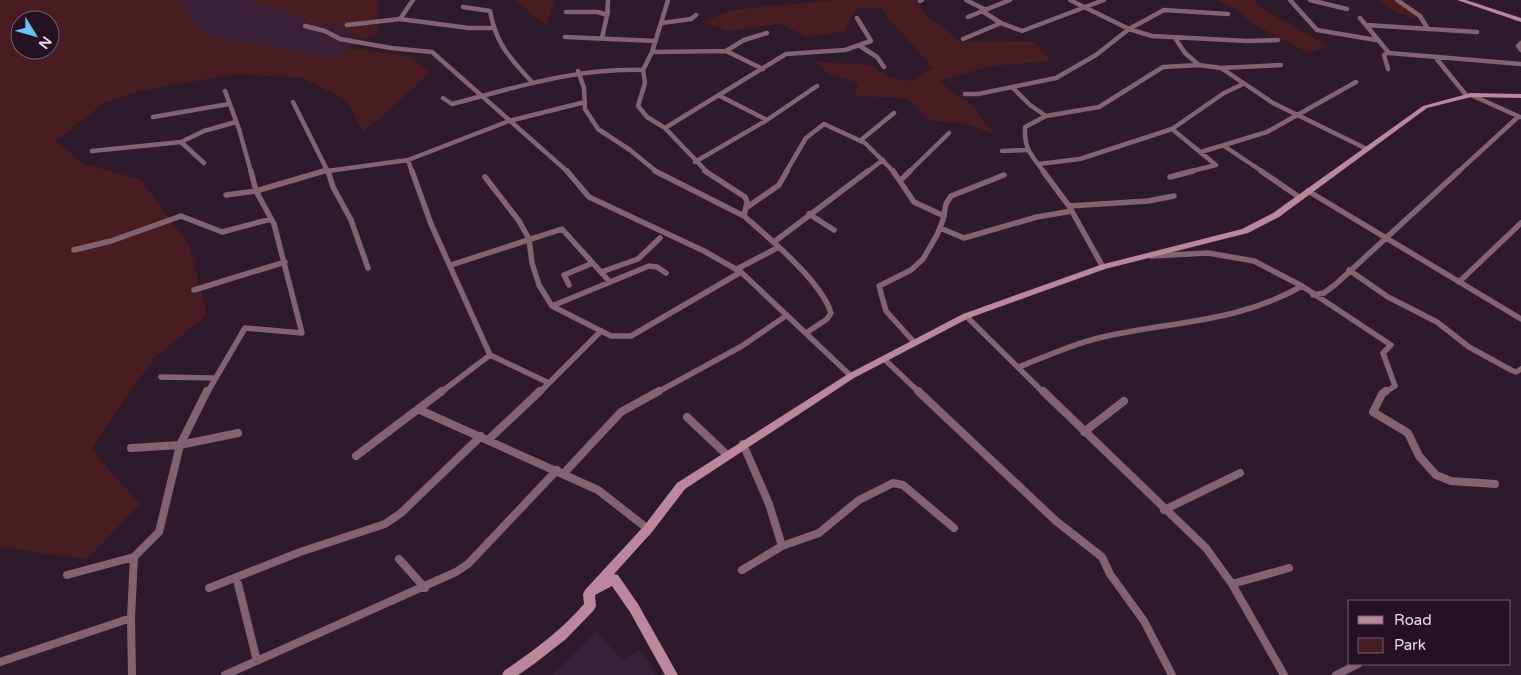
<svg xmlns="http://www.w3.org/2000/svg" width="1521" height="675" viewBox="0 0 1521 675" font-family="'Varela Round',sans-serif">
<rect width="100%" height="100%" fill="#2f1a2b"/>
<path fill="#3a2036" d="M183 0H249L294 14 309 23 338 25 361 39 335 59 213 37 194 26Z
M597 631 623 662 639 650 652 666 655 675H553Z"/>
<path fill="#471d22" fill-rule="evenodd" d="M0 0H183L194 26 213 37 335 59 351 48 410 57 431 72 363 133 347 100 302 78 237 74 142 90 104 103 56 141 84 164 141 180 189 246 207 315 154 358 91 449 140 504 87 559 0 547ZM20 20H50V50H20Z
M249 0H379L377 34 361 39 338 25 309 23 294 14Z
M515 0H554L546 25Z
M836 0H915L929 18 962 42 1033 41 1051 61 991 66 938 81 970 104 996 135 968 124 929 120 907 98 854 96 860 83 829 74 815 62 871 65 890 78 910 81 933 68 880 8H856L844 31 808 37 780 24 728 31 703 22 732 10Z
M1217 0H1254L1266 11 1328 46 1309 53 1255 25 1235 9Z
M1379 0H1393L1422 18C1407 18 1390 12 1379 0Z"/>
<g fill="none" stroke-linecap="round" stroke-linejoin="round">
<path stroke="#83636f" stroke-width="4.5" d="M668 0 652 52 643 70 645 83 638 106 647 117 665 128 707 172
M966 0 986 10
M1070 0 1129 29 1152 36 1247 41 1278 40
M1290 0 1317 30 1376 40
M1310 0 1347 9
M1397 0 1420 16 1428 29
M920 1 922 0
M463 7 490 11C496 44 509 57 531 81
M982 11 1001 23 1022 31 1104 0
M566 12H598L607 15 608 0
M968 17 1010 0
M1360 18 1389 53 1521 64
M400 19 413 0
M662 23 691 19 696 15
M347 25 400 19 469 28H492
M1366 25 1477 32
M305 26 325 31 340 39 391 48 432 52 568 172
M565 37 656 41
M602 38 608 11
M1175 38 1185 53 1199 65
M963 39 1001 23
M1521 43 1518 46 1521 50
M860 46 877 57 884 67
M726 51 744 40 767 33
M652 52 726 51 763 69
M1387 53 1384 55 1388 69
M1436 58 1466 95
M1221 68 1273 103 1367 149
M578 71 584 88 585 109 598 129 630 150 657 172
M1012 87 1030 105 1046 116
M225 91 239 129 251 172
M965 94H978L1056 78 1096 55 1129 29 1164 10 1228 14
M1471 95 1520 117
M720 96 767 120
M443 98 452 104C518 87 574 68 643 70
M293 102 328 172
M153 117 229 104
M665 128 786 54 845 50 871 41 857 18
M1172 129 1216 165 1188 172
M861 140 894 113
M181 142 204 163
M1224 146 1263 172
M92 151 181 142 204 131 236 122
M1002 151 1027 150
M1201 152 1267 132 1356 82
M408 160 412 172
M695 162 767 120 817 86
M1039 164 1080 159 1172 129 1224 93 1241 85
M320 172 408 160 509 121 585 102
M786 172 806 138 824 124 865 143 894 172
M867 172 883 160
M909 172 949 133
M1044 172C1031 155 1024 149 1025 127L1046 116 1099 107 1163 67 1199 65 1221 68 1281 65
M1458 172 1518 117"/>
<path stroke="#83636f" stroke-width="5.5" d="M328 171 333 187 351 220 368 268
M412 171 431 224 490 355 549 383
M567 171 589 197 704 251 741 272 851 376
M655 171 744 216
M705 171 745 197 747 202 744 216C769 238 822 282 831 313L827 319 806 333
M893 171 914 202 944 216
M1043 171 1069 206 1103 267
M1261 171 1299 197
M485 177 519 221 529 239 532 263 539 285 552 306 611 336H631L741 272
M1170 177 1193 171
M901 180 910 171
M1308 191 1521 319
M226 195 256 191 324 171
M1069 206 1148 201 1174 196
M746 208 779 185 787 171
M809 214 834 230
M940 228 964 238 1037 217 1072 211
M774 242 868 171
M74 250 111 241 181 216 222 232 271 219
M1151 256 1208 253 1254 261 1302 286 1391 345 1383 353 1395 386 1384 393
M451 265 562 229 609 281
M737 269 779 247
M1349 270 1388 297 1437 322 1469 347 1511 370 1516 372 1521 369
M601 272 638 259 660 238
M1459 282 1521 223
M569 285 564 275 593 263
M194 290 285 262
M1313 295 1324 293 1336 284 1459 171
M552 306 649 266 657 267 666 273
M966 316 1044 393
M914 342 886 311 879 286 911 270 923 259 937 235 943 220 946 204 951 196 1004 175
M884 359 920 393
M1019 367C1049 355 1080 341 1112 335 1180 321 1241 321 1302 286
M161 377 214 378
M207 393 245 328 302 333 274 224 256 191 251 171
M440 393 490 355
M539 393 601 331
M656 393 742 346 787 315"/>
<path stroke="#83636f" stroke-width="8" d="M918 391 1056 521 1102 557 1110 574 1144 621 1172 675
M1043 391 1206 548 1232 584 1284 675
M1386 391 1382 394 1373 412 1408 433 1419 456 1436 475 1451 481 1495 484
M420 410 598 490 648 529
M687 417 727 455
M1084 432 1124 401
M488 440 540 391
M743 444 769 504 782 546
M131 448 180 445 238 433
M356 456 442 391
M564 473 621 412 659 391
M1164 510 1240 473
M399 559 425 588
M742 570 782 546 819 533 859 500 893 483 903 485 954 528
M67 575 134 557
M238 584 257 661
M1232 584 1289 568
M209 588 300 552 385 524 401 513 481 436
M0 662 131 618
M132 675 131 618 134 557 159 532 180 445 207 391
M225 675 456 572 468 564 557 470
M1336 675 1358 664"/>
<path fill="#ba879b" fill-rule="evenodd" d="M1457 0H1466L1521 18V22Z
M1471 93 1521 94V98L1471 97 1427 108 1279 217 1248 233 1105 269 969 318 854 378 685 489 652 532 614 574 618 575 638 604 678 675H665L630 612 612 586 595 595 596 606 594 610 566 639 534 664 518 675H502L504 671C533 651 561 631 584 604L583 594 585 590 644 526 677 483 848 374 963 314 1100 265 1242 229 1273 213 1423 106Z"/>
</g>
<rect x="1348" y="600" width="162" height="65" fill="#251121" stroke="#73616f"/>
<rect x="1358" y="616" width="25" height="8" fill="#ba879b" stroke="#73616f"/>
<text x="1394" y="625" font-size="15" fill="#e8dae5">Road</text>
<rect x="1358" y="638" width="25" height="15" fill="#471d22" stroke="#73616f"/>
<text x="1394" y="650" font-size="15" fill="#e8dae5">Park</text>
<g transform="translate(35 35) rotate(127)"><circle r="24" fill="#251121" stroke="#73616f"/>
<path d="M0-4L9 19L0 12L-9 19Z" fill="#6cc3f2"/>
<text y="-8" font-size="14" font-weight="bold" text-anchor="middle" fill="#e8dae5">N</text>
</g>
</svg>
